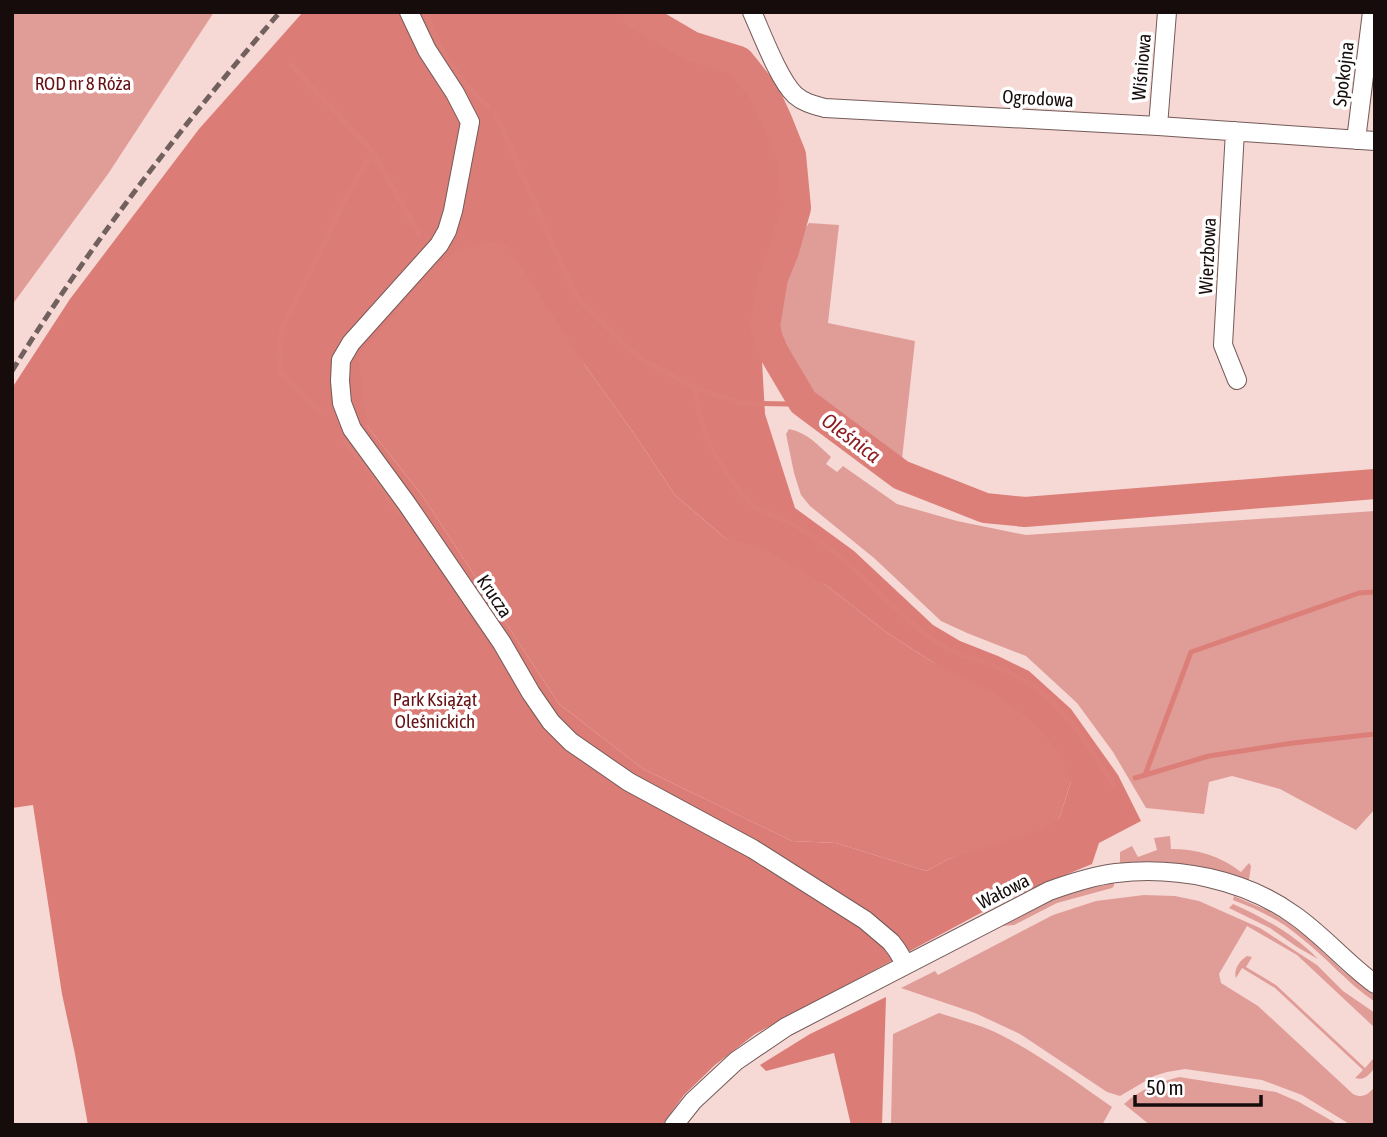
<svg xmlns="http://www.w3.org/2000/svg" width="1387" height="1137" viewBox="0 0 1387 1137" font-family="'Asap Condensed',sans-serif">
<rect width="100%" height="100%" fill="#f6d8d5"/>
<path fill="#e09d98" d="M12 12H214L108 174 12 305Z
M809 223 839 225 828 323 915 341 902 459 824 405 801 384 786 359 779 341 776 327 778 305 785 274 804 230Z
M789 429C808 433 818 445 831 457L826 464 837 472 843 466 897 504 957 521 1026 535 1375 511V809L1356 830 1280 789 1232 776 1209 782 1204 814 1146 808 1113 752 1077 703 1026 656 967 633 941 621 874 558 810 506 801 495 794 473 786 434Z
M1170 836 1171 849C1197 849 1221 856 1241 872L1249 863 1251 866 1249 880C1206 865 1165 859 1120 863V852L1132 846 1138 857 1157 850 1154 838Z
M1114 883V886L1112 888 1057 903 1014 925 1002 926 1055 899 1073 892Z
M1144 895 1175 896 1199 901 1260 928 1317 965 1343 991 1375 1013V1028L1297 955 1247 926 1219 974 1221 983 1258 1006 1353 1094C1363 1099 1368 1094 1375 1087V1125H1351L1302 1095 1262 1080 1185 1069 1167 1072 1154 1076 1120 1096 1107 1092 1020 1034 975 1013 901 988 935 971 938 975 1053 915 1096 901Z
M1234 896 1269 911 1288 923 1307 937 1343 971 1375 996V1002C1347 983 1326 957 1300 937 1280 920 1257 909 1233 900Z
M1233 904C1264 918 1294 934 1318 959L1297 947 1270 928 1229 908Z
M1247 956 1252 957 1246 967 1276 985 1365 1068 1373 1059 1375 1067C1370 1074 1365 1081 1355 1078L1363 1070 1275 988 1242 968 1236 978C1233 970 1240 960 1247 956Z
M939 1013C960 1020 982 1025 1001 1035 1040 1055 1076 1082 1112 1107L1102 1125H891L893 1034Z
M1179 1077 1276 1092 1299 1102 1339 1125H1150L1124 1104C1139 1090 1160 1082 1179 1077Z"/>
<path fill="#db7c77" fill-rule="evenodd" d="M303 12H628L634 23 739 73 774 131 788 180 786 216 771 269 760 326 765 414 795 508 854 551 933 625 960 641 998 656 1029 671 1071 709 1118 775 1141 821 1099 843 1092 864 1005 900 755 1034 715 1065 684 1095 662 1125H88L75 1054 62 994 33 805 12 808V388L70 299 199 129ZM584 364 635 435 675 495 725 538 826 585 886 632 934 663 1071 782 1059 819 949 859 926 871 836 843 792 841 643 769 559 704 421 494 367 426Z
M886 997 882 1125H851L834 1053 766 1071 760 1065 810 1034Z"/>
<path fill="#dd7f79" d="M487 240 508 246 584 364 635 435 675 495 725 538 765 549 826 585 886 632 934 663 991 691 1028 718 1060 753 1071 782 1059 819 1043 829 949 859 926 871 836 843 792 841 643 769 559 704 421 494 367 426 358 357 435 265 455 253Z"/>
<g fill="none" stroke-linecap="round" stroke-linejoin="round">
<path stroke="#dd7f79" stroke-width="5" d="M426 12C437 47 460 83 488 106
M291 65 373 152 419 234
M496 114 569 282 579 300 626 346 643 360 695 388 740 403 788 404 803 402
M695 388C701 431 710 450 735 485 742 493 748 503 757 508 766 514 777 516 786 521 808 531 829 547 847 563 881 592 909 627 948 649 957 654 968 656 978 660 1001 668 1025 678 1043 694 1073 718 1094 754 1114 786
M319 411 281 373 279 357 282 329 346 197 373 152
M345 442 363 462 398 512
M1145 775 1191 652 1359 593 1375 592
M1135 778 1209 756 1293 743 1375 734"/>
<path stroke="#dd7f79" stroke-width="30" d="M636 12 638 15 691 46 739 61 764 92 777 120 791 155 796 208 784 251 773 278 765 326 768 339 774 353 803 402 901 475 985 508 1025 512 1375 484"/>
<defs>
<path id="minor" d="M409 12 427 50 455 93 470 122 453 211 447 231 439 245 351 343 341 360 340 381 342 403 352 429 407 504 502 643 531 693 551 722 571 742 629 782 753 849 865 920 891 942 897 950 906 965
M752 12C762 34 779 80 795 95 804 103 814 105 825 108L1158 126 1375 141
M1158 126 1167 12
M1235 131 1223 345 1237 380
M1356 140 1372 12
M674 1125 693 1101 736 1061 786 1027 1049 891C1071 883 1093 876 1116 873 1176 866 1244 879 1294 915 1323 935 1346 963 1375 984"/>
</defs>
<use href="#minor" stroke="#745b58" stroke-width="20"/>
<use href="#minor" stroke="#fff" stroke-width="18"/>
<path stroke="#72605e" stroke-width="5" stroke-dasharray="10 5" stroke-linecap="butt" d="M12 371C91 243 182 125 280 12"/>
</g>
<g text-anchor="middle" stroke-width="7" stroke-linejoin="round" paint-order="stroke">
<g font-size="19" fill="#160c0b" stroke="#fff">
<text transform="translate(1141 67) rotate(-85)" y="7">Wiśniowa</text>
<text transform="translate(1343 74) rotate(-83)" y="7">Spokojna</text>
<text transform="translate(1038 98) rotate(3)" y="7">Ogrodowa</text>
<text transform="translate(1207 256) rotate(-87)" y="7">Wierzbowa</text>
<text transform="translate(495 596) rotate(56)" y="7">Krucza</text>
<text transform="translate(1003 891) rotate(-27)" y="7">Wałowa</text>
</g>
<g font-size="19" fill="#681216" stroke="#fff">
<text x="83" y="90">ROD nr 8 Róża</text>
<text x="435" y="706">Park Książąt<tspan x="435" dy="22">Oleśnickich</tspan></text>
</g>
<g font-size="21" font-style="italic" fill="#8d1c22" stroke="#fff">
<text transform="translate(851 438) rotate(37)" y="7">Oleśnica</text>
</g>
</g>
<rect width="1387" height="1137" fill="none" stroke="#160c0b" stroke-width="28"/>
<path d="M1135 1095v10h126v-10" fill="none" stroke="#160c0b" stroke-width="3.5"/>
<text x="1146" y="1095" font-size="21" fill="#160c0b" stroke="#ffffff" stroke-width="5" paint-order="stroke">50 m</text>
</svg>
